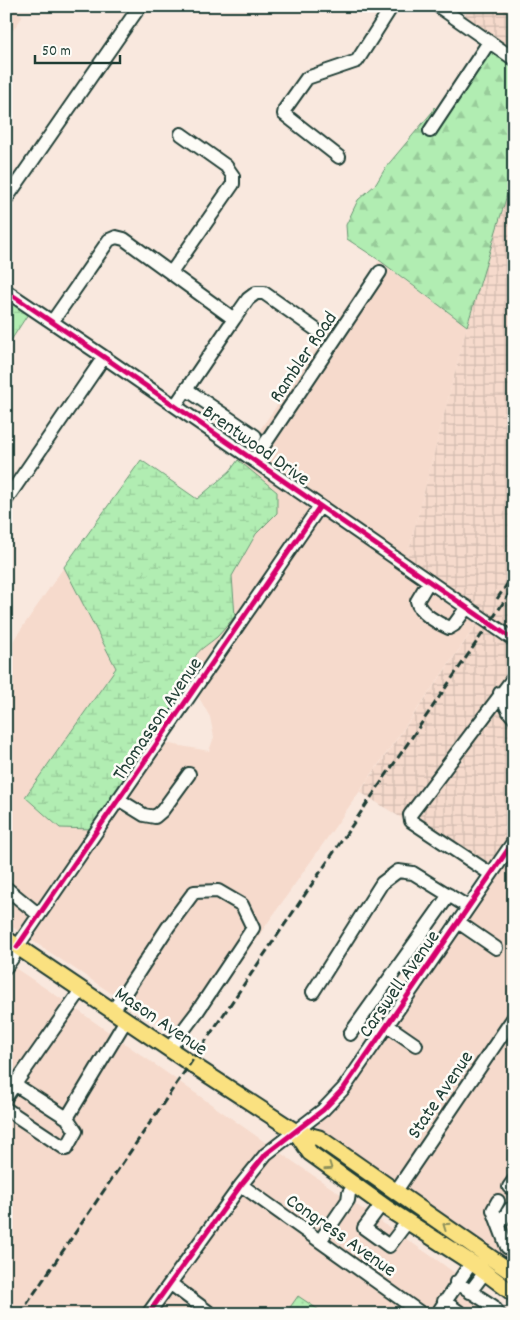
<svg xmlns="http://www.w3.org/2000/svg" width="520" height="1320" viewBox="0 0 520 1320" font-family="Dekko,sans-serif">
<defs>
<pattern id="industrial-grid" width="8" height="8" patternUnits="userSpaceOnUse" patternTransform="scale(1.25)"><rect width="8" height="8" fill="#f6dacc"/><path d="M0 4h8M4 0v8" fill="none" stroke="#d2bcb0"/></pattern>
<pattern id="forest-firs" width="22" height="20" patternUnits="userSpaceOnUse" patternTransform="scale(1.25)"><rect width="22" height="20" fill="#b1edb2"/><path d="M5 1l3.5 6h-7zM16 11l3.5 6h-7z" fill="#98cc9a"/></pattern>
<pattern id="wetland-marsh" width="20" height="14" patternUnits="userSpaceOnUse" patternTransform="scale(1.25)"><rect width="20" height="14" fill="#b1edb2"/><path d="M1 5h8M5 5V1M11 12h8M15 12V8" fill="none" stroke="#98cc9a"/></pattern>
<pattern id="park-dots" width="8" height="8" patternUnits="userSpaceOnUse" patternTransform="scale(1.25)"><rect width="8" height="8" fill="#b1edb2"/><path d="M2 2h.1M6 6h.1" fill="none" stroke="#98cc9a" stroke-width="1.8" stroke-linecap="round"/></pattern>
</defs>
<rect width="100%" height="100%" fill="#f9e8de"/>
<filter id="ink" filterUnits="userSpaceOnUse"><feTurbulence type="fractalNoise" baseFrequency=".02" numOctaves="2"/><feDisplacementMap in="SourceGraphic" scale="10" xChannelSelector="R" yChannelSelector="G"/><feConvolveMatrix kernelMatrix="1 2 1 2 8 2 1 2 1" color-interpolation-filters="sRGB"/></filter>
<g filter="url(#ink)">
<path fill="#f6dacc" d="M6 6H10L23 16 6 40Z
M379 261 467 326 407 558 263 458 389 269 378 264 253 452 247 448Z
M240 458 311 508 194 678 192 664 200 649 217 636 235 616 232 576 256 534 277 513V492L238 460Z
M321 514 477 624 187 1038 195 1044 129 1005 30 939 164 743 209 751 214 737 210 717 197 694Z
M64 567 116 668 25 797 60 828 91 829 20 932 6 923V651Z
M514 851V1007L395 1183 317 1126 379 1049Z
M6 962 66 1002 6 1087Z
M76 1009 269 1145 141 1314H11L6 1310V1106L21 1088Z
M514 1028V1266L404 1189Z
M279 1152 437 1260 511 1314H433L250 1183 270 1158Z
M242 1194 411 1314H222L179 1282Z
M171 1293 200 1314H156Z"/>
<path fill="url(#industrial-grid)" d="M470 6H514V51L464 17Z
M514 172V632L407 558 467 326Z
M478 623 514 648V830L486 871 360 792Z"/>
<path fill="url(#forest-firs)" stroke="#689573" d="M480 44 514 67V172L467 326 379 260 347 239 346 225 358 200 376 184 386 167 433 111 434 107 436 109Z"/>
<path fill="url(#wetland-marsh)" stroke="#689573" d="M6 299 28 314 6 348Z
M141 460 197 499 230 471 238 460 277 492V513L256 534 232 576 235 616C229 623 223 631 217 637 199 652 190 652 194 678L91 829 60 828 25 797 116 668 64 567Z"/>
<path fill="url(#park-dots)" stroke="#689573" d="M298 1296 319 1310 316 1314 286 1313Z"/>
<g fill="none" stroke-linecap="round" stroke-linejoin="round">
<defs>
<path id="minor" d="M438 6 514 59
M430 131 489 42
M339 157 284 114 285 109 307 78 357 61 392 6
M6 199 140 6
M171 273 233 184V176L226 166 181 134
M6 291 104 357 514 640
M234 319 248 299 256 293H264L315 329
M52 322 109 240 116 237 124 239 234 319 175 406
M186 389 255 436
M254 460 380 272
M6 500 104 357
M429 581 417 601C419 613 439 624 449 628L454 625 467 607
M500 693 509 712 514 718
M118 799 144 815 155 817 162 811 189 774
M491 874 411 821 410 815 514 677
M6 888 39 915
M458 922 496 948
M6 967 13 957 17 947 320 506
M313 992 382 883 398 871 413 873 468 907
M113 1011 168 927 194 892 218 891 242 905 253 928 197 1012 169 1049
M387 1025 416 1045
M350 1034 449 895
M16 1085 67 1118 126 1020
M6 1097 81 990
M6 1109 66 1149 76 1131 67 1118
M241 1185 422 1314
M509 1187 514 1180
M396 1191 514 1017
M498 1201 493 1210 507 1247 514 1251
M382 1204 364 1228 389 1246 408 1221
M499 1225 510 1209
M320 1241 348 1200 349 1193 355 1185
M456 1282 493 1306 499 1314
M171 1284 211 1314
M470 1292 485 1272
M444 1301 462 1314
M148 1314 241 1185 266 1154 323 1110 344 1088 514 841
M437 1314 471 1263"/>
<path id="major" d="M6 939 190 1063 296 1132 319 1138 514 1274
M296 1132 310 1153 388 1209 478 1267 514 1294"/>
</defs>
<use href="#minor" stroke="#1f3d34" stroke-width="16"/>
<use href="#major" stroke="#1f3d34" stroke-width="19"/>
<use href="#minor" stroke="#fdfcf7" stroke-width="12"/>
<use href="#major" stroke="#fae180" stroke-width="15"/>
<path stroke="#1f3d34" stroke-width="3" stroke-dasharray="8 4" stroke-linecap="butt" d="M497 599 514 574
M20 1314 514 587"/>
<defs>
<path id="cycleway" d="M6 291 104 357 514 640
M17 947 320 506
M148 1314 241 1185 266 1154 323 1110 344 1088 514 841"/>
</defs>
<use href="#cycleway" stroke="#fdfcf7" stroke-width="8"/>
<use href="#cycleway" stroke="#d6006c" stroke-width="5"/>
</g>
<defs><path id="oneway-chevron" d="M-2-3.5L2.5 0L-2 3.5" fill="none" stroke-width="1.6" stroke-linecap="round" stroke-linejoin="round" transform="scale(1.25)"/></defs>
<g stroke="#8c8f5a">
<use href="#oneway-chevron" transform="translate(329 1167) rotate(35)"/>
<use href="#oneway-chevron" transform="translate(446 1226) rotate(-145)"/>
</g>
</g>
<g text-anchor="middle" stroke-width="5" stroke-linejoin="round" paint-order="stroke">
<g font-size="20" fill="#1f3d34" stroke="#fdfcf7">
<text transform="translate(302 356) rotate(-56)" y="7">Rambler Road</text>
<text transform="translate(257 444) rotate(35)" y="7">Brentwood Drive</text>
<text transform="translate(156 718) rotate(-56)" y="7">Thomasson Avenue</text>
<text transform="translate(398 983) rotate(-55)" y="7">Carswell Avenue</text>
<text transform="translate(162 1020) rotate(34)" y="7">Mason Avenue</text>
<text transform="translate(439 1094) rotate(-56)" y="7">State Avenue</text>
<text transform="translate(342 1234) rotate(35)" y="7">Congress Avenue</text>
</g>
</g>
<rect width="520" height="1320" fill="none" stroke="#fdfcf7" stroke-width="25"/>
<rect x="12" y="12" width="495" height="1295" fill="none" stroke="#1f3d34" stroke-width="2" filter="url(#ink)"/>
<path d="M35 55v8h85v-8" fill="none" stroke="#1f3d34" stroke-width="2.5"/>
<text x="42" y="55" font-size="15" fill="#1f3d34" stroke="#fdfcf7" stroke-width="4" paint-order="stroke">50 m</text>
</svg>
